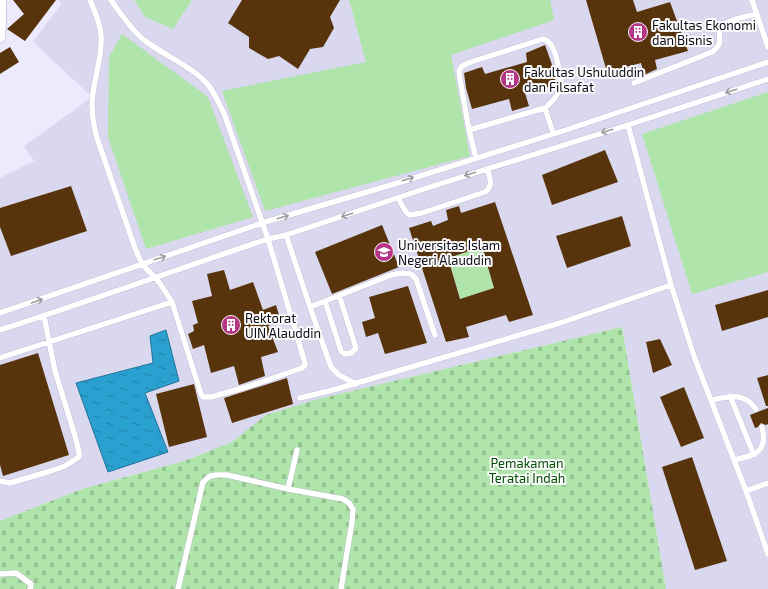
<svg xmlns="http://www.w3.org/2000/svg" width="768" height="589" viewBox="0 0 768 589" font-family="'Exo 2',sans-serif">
<defs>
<pattern id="cemetery-stones" width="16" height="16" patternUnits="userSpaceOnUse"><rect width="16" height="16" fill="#afe4aa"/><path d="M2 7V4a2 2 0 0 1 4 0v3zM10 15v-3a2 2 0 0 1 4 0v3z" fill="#95c291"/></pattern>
<pattern id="water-ripples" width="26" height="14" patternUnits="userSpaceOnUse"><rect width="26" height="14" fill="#2aa0d0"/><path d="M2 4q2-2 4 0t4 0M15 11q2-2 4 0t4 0" fill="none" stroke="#2281a8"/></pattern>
</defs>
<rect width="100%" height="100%" fill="#eeeafe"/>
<path fill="#dad8ee" d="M59 0H134L145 17 173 29 192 0H768V589H666L622 327 318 399 267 415 232 442 184 461 82 489 0 521V178L34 161 24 146 92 97 33 42 61 4Z"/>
<path fill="#afe4aa" d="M134 0H192L173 29 145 17Z
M349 0H550L554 20 451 55 470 156 265 211 222 91 366 62Z
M122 34 208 97 253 217 146 249 108 137 109 57Z
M768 92V272L692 294 642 134Z
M479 240 494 288 460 299 447 252 456 249 459 255 470 251Z"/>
<path fill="url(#cemetery-stones)" d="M622 327 666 589H0V521L82 489 184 461 232 442 266 415 318 399Z"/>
<path fill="url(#water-ripples)" stroke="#217398" d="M166 330 179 381 145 393 168 452 108 472 76 383 153 363 150 336Z"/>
<path fill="#58340c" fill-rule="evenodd" d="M13 0H56L25 41 7 29 24 14Z
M242 0H340L330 17 334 28 323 47 310 49 298 69 279 56 268 59 249 48V37L228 23Z
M586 0H633L637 12 670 2 688 51 655 60 657 69 644 75 641 63 607 72Z
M545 45 555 73V85L525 93 529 106 512 111 509 99 472 109 466 88 464 73 482 67 485 74 527 62 526 53Z
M10 47 19 62 0 74V53Z
M605 150 618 182 552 205 542 175Z
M71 186 87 231 11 256 0 227V208Z
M495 202 533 315 509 322 506 315 466 327 469 337 446 342 409 228 431 221 433 226 448 220 446 210 459 206 461 213ZM482 247 494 288 460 299 448 258Z
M622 216 631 246 567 268 556 236Z
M382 225 399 267 332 294 315 252Z
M224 270 230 290 253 282 263 310 276 305 281 322 268 326 278 352 261 357 265 376 239 385 234 366 211 373 204 345 193 349 188 334 194 331 193 325 198 323 192 301 212 296 207 274Z
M408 286 427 343 385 354 378 333 366 337 362 322 375 318 369 297Z
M768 290V317L722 331 715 305Z
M660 339 672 365 653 373 646 342Z
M38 353 69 455 3 476 0 465V365Z
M768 375V406H766L757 378Z
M287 378 293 404 232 423 224 398Z
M194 384 207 437 169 447 156 394Z
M684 387 704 438 681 447 660 397Z
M768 408V424L766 425 761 423 758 427 755 428 750 415Z
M692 457 727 561 695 570 662 467Z"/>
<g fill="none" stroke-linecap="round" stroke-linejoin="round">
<defs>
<path id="lane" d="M90 0C95 11 100 23 101 35 103 59 92 82 92 105 92 117 94 127 97 138L135 248 142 264 159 282 172 302 201 394 203 397H211L250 386 302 368 305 365V363L268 239 224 113C219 104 215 94 209 86 194 67 163 55 144 40 131 29 121 14 111 0
M752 0 768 47
M634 83 712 52C722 44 720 40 719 29 728 19 745 17 757 14
M628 125 671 285 695 359 746 491 768 554
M469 130 460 79 459 71 462 66 471 62 543 39C557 42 562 79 559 91 556 98 551 103 545 108
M476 158 469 130 545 108 553 133
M398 198 406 212 410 215 422 213 485 192C494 185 490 179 487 169
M286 235 310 307 331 367 339 375 356 384
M325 301 341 351 345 354 351 353 356 348 339 295
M310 307 391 275 402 273 411 274 416 279 435 335
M0 313 262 223 401 182 566 130 768 62
M0 330C90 301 178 269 268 239L286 235 427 188 628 125 768 79
M0 358 172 302
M730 396 754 455
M300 398 333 390 560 323 671 285
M712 400C730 396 744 392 756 409
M735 460C755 454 768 453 762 427
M0 481 10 483 51 471 65 466 79 457V452L75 436 55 371 44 316
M288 489 297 450
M746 491 768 483
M0 574 16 573 31 584 30 589
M178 589 203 482 210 476 216 475H227L288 489 343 499 349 503 353 509 352 522 341 589"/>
<path id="street" d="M0 37 1 0"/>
</defs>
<use href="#lane" stroke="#afa8c7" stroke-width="6"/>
<use href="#street" stroke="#afa8c7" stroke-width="12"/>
<use href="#lane" stroke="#fff" stroke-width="5.5"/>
<use href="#street" stroke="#fff" stroke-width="11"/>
</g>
<defs><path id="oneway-shaft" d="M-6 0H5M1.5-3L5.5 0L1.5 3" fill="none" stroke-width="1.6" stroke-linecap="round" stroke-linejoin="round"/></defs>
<g stroke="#9e9da1">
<use href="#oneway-shaft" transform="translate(731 91) rotate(162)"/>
<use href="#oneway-shaft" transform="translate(607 131) rotate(163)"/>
<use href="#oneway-shaft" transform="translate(470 174) rotate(163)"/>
<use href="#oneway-shaft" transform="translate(408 179) rotate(-18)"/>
<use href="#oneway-shaft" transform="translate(347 215) rotate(162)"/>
<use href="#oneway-shaft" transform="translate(283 217) rotate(-17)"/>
<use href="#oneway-shaft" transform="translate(160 258) rotate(-18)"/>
<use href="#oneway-shaft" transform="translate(37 301) rotate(-19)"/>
</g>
<defs>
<symbol id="building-disc" viewBox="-11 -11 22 22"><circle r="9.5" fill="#b43684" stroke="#fbfbfb"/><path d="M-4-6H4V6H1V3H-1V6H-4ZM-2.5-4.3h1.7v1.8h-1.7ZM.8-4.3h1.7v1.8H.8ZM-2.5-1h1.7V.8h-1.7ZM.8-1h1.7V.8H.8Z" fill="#fff"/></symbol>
<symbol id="university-disc" viewBox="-11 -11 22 22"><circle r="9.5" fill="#b43684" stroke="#fbfbfb"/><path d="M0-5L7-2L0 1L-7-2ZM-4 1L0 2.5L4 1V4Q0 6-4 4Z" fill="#fff"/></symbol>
</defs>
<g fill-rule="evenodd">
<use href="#building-disc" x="627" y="21" width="22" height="22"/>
<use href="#building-disc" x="499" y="68" width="22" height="22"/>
<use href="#university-disc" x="373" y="241" width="22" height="22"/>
<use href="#building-disc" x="220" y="314" width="22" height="22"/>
</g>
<g text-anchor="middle" stroke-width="4" stroke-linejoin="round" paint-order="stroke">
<g font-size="13" fill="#0d0b15" stroke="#fbfbfb" text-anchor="start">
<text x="652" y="30">Fakultas Ekonomi<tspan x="652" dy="15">dan Bisnis</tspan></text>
<text x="524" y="77">Fakultas Ushuluddin<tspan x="524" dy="15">dan Filsafat</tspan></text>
<text x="398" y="250">Universitas Islam<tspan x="398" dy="15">Negeri Alauddin</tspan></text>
<text x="245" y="323">Rektorat<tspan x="245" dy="15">UIN Alauddin</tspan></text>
</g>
<g font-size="13" fill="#014d02" stroke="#fbfbfb">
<text x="527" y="468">Pemakaman<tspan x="527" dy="15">Teratai Indah</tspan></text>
</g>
</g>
</svg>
